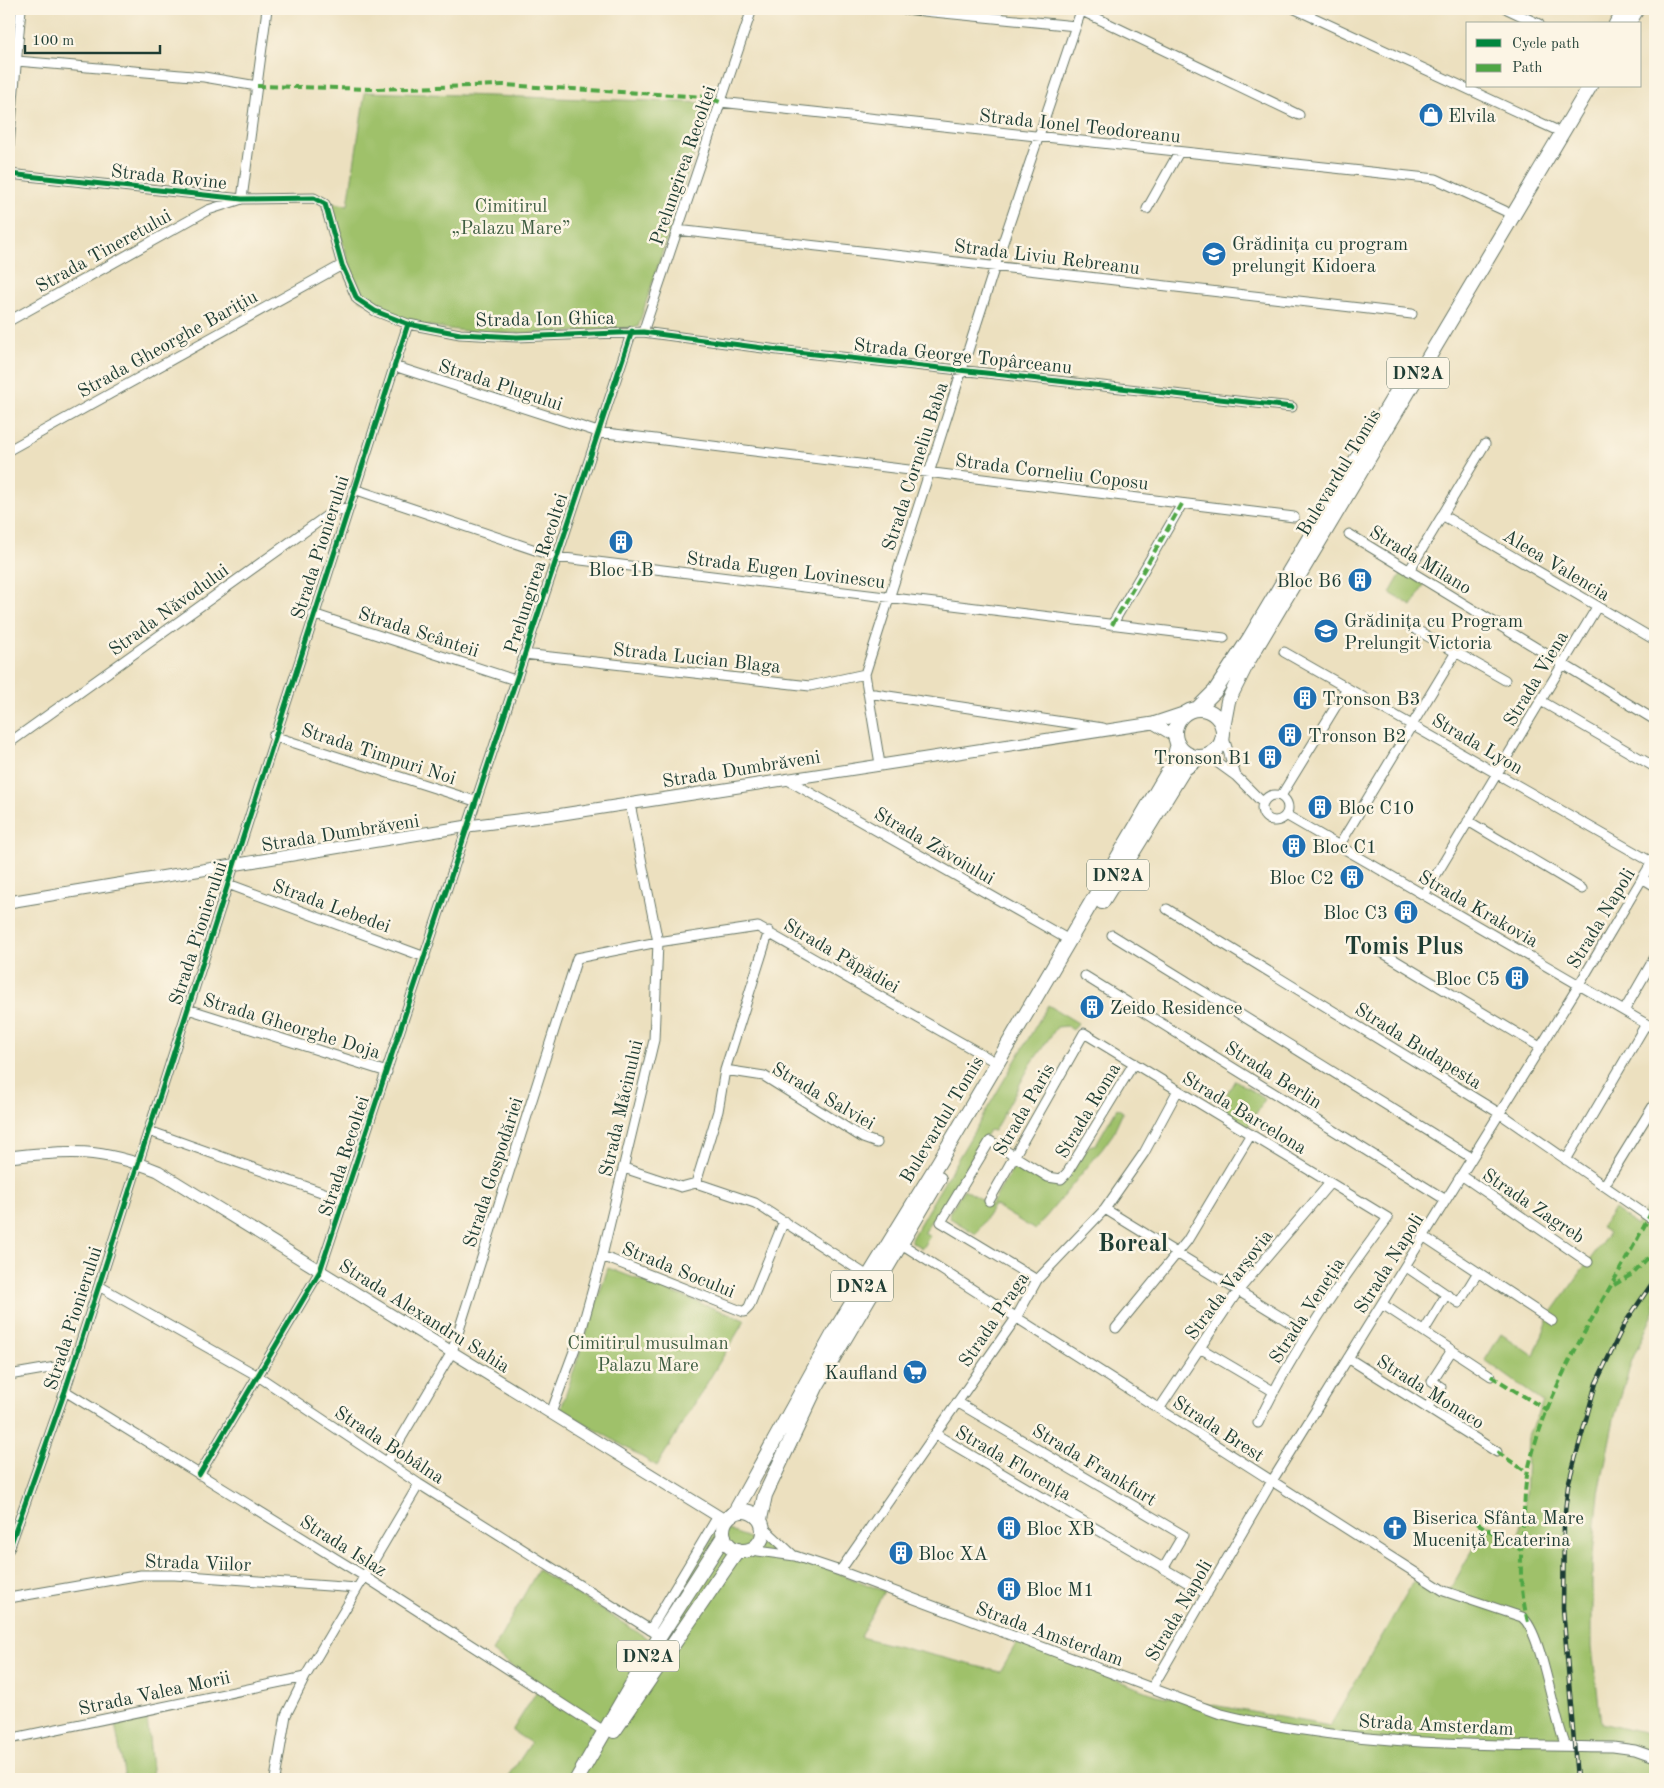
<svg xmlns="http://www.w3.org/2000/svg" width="1664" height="1788" viewBox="0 0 1664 1788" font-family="'Old Standard TT',serif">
<rect width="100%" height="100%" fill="#fcf5e5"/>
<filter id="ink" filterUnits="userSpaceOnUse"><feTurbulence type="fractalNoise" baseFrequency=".02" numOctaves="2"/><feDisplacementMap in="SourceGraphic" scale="10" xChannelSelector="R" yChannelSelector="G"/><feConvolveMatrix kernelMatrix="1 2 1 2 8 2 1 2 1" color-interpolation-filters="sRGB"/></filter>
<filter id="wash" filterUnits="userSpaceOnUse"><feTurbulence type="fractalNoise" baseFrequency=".0096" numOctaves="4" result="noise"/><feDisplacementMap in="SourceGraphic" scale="20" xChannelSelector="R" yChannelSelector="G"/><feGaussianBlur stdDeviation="1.12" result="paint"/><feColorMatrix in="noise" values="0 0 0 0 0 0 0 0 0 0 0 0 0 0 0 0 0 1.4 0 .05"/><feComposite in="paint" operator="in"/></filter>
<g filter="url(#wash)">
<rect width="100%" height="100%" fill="#ece0bf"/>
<path fill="#9fc16a" stroke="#5f7f4f" d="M365 92 711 103 638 327C566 333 496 339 425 325 403 320 381 308 360 300L331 203 348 205Z
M1402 572 1424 585 1412 606 1390 593Z
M1048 1005 1078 1023 1073 1030 1067 1026 1057 1027 1031 1064 994 1131 989 1130 936 1220 932 1219 924 1232 930 1236 922 1248 913 1243 911 1239Z
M1235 1080 1265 1099 1247 1128 1218 1109Z
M1117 1108 1123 1112 1113 1134 1103 1148 1035 1230 994 1205 976 1234 950 1218 949 1213 964 1189 991 1205 1017 1161 1050 1185 1066 1178 1089 1146 1096 1144Z
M1655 1195V1310L1632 1360 1614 1419 1599 1493 1592 1564V1647L1601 1723 1655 1736V1779L1621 1775 1607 1777V1779H507L531 1743 512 1731 540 1686 492 1652 538 1570 650 1640 718 1526 884 1591 860 1637 1000 1672 1017 1642 1156 1695 1330 1726 1415 1579 1445 1598 1488 1524 1519 1542 1525 1499 1528 1435 1543 1402 1485 1360 1501 1334 1534 1356 1550 1315 1609 1233 1601 1227 1614 1209 1636 1225Z
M608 1268 745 1320 657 1466 561 1409Z
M147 1718 153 1779H125L115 1724Z"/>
</g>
<g filter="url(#ink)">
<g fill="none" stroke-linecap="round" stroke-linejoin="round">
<defs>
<path id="minor" d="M903 9 1076 26
M1078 9 1299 115
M1295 9 1554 129
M1507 9 1539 24
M17 61 204 77 257 86
M720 102 1436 179 1505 211
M9 146 21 9
M9 174 242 199 314 198 325 204 342 265 357 299 375 311 408 324 460 334 517 337 643 332 778 350 1292 407
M1147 209 1179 152
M677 230 1412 314
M9 321 208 210 242 199 267 9
M643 332 752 9
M394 366 598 432 1294 517
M9 450 342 265
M354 489 556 557 1224 638
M1442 515 1655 640
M1349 534 1655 720
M1409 571 1485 444
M313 614 515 680
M1406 624 1505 680
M1112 625 1182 504
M1284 652 1655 864
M524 654 810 686 865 674
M868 693 1103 728
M1541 701 1653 766
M1223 735 1236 776 1262 802
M273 736 475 801
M9 743 332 512 348 507
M1207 755 1236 776
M880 764 865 674 995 266 1081 11
M786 779 1069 940
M1262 808a13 13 0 1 1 26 0a13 13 0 1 1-26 0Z
M1281 796 1347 688
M1286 815 1655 1029
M1468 821 1582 889
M1339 846 1456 652
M1642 878 1655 886
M228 884 425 957
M1424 895 1597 607
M1167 909 1499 1113 1649 1217
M1112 935 1472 1158
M1378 950 1540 1047
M1085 976 1446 1200
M188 1009 387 1072
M1624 1011 1655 957
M725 1070 764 1076 863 1138 877 1143
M149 1131 344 1200
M1566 1160 1646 1024
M624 1168 681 1187 696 1183 755 1203 868 1276
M1461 1175 1588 1262
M696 1183 718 1111 725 1070 769 931
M1604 1186 1655 1103
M989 1201 1084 1033 1388 1218C1339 1283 1293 1350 1258 1423
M1105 1209 1307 1333
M1423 1236 1552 1321
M900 1243 1444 1591 1522 1617C1542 1632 1553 1718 1566 1746
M602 1256 744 1312 749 1307 784 1221
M1405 1266 1459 1303 1478 1272
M1037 1280 941 1222 990 1141 1048 1177 1061 1179 1067 1173 1134 1063
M99 1286 258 1376 419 1484 660 1636
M1382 1304 1491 1376
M1116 1328 1187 1241 1251 1134
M1424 1331 1446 1295
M1200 1348 1273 1391
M1348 1358 1497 1452
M9 1375 73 1364
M65 1391 364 1576 604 1731
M957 1402 1183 1535 1163 1569
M1427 1408 1441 1387 1432 1381 1452 1350
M1159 1409 1238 1291 1330 1183
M551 1413 580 1335 602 1256 654 1040 658 942 630 804
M935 1434 1207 1594
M387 1462 452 1352 577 958 658 942 758 927 997 1063
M199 1475 320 1271 632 331
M763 1527 794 1556
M9 1549 65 1391 408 324
M751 1550 795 1556 840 1571 1218 1713C1346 1746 1481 1745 1613 1747L1635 1750 1655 1757
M840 1571 1016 1318 1037 1280 1105 1209 1144 1153 1178 1090
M9 1598 141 1575H175L357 1588
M650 1630 718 1516
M1152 1688 1272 1481 1579 985 1655 857
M9 1739 305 1677
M275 1779 286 1715 305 1677 419 1484"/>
<path id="tertiary" d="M1153 723 1175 736
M9 902 468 826 550 816 1153 723 1186 712
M9 1157C68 1150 101 1148 158 1171L726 1521"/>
<path id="primary" d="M1616 24 1626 9
M1628 24 1637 9
M1197 709 1215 691 1249 639 1396 393
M1175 733a24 24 0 1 1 48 0a24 24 0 1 1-48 0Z
M1223 728 1228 701 1248 661 1590 86
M1102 902 1184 769 1200 757
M723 1531a20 20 0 1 1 40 0a20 20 0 1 1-40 0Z
M735 1512 835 1331 939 1162 1172 765 1178 744
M760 1519 765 1495 816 1387 939 1179
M614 1731 738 1550
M577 1779 660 1636 724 1536"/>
</defs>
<use href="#minor" stroke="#677665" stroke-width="11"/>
<use href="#tertiary" stroke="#677665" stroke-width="13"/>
<use href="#primary" stroke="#677665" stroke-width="16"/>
<use href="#minor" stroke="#fff" stroke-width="9"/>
<use href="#tertiary" stroke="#fff" stroke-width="11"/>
<use href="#primary" stroke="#fff" stroke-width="14"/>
<defs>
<path id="rail" d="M1577 1779 1563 1608 1564 1521 1568 1485 1596 1383 1625 1323 1655 1279"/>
</defs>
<use href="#rail" stroke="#1f3d34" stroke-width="4.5"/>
<use href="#rail" stroke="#fcf5e5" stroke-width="2.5" stroke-dasharray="8" stroke-linecap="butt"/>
<path stroke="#4fa644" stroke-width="4" stroke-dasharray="8 4" stroke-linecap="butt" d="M257 86 375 89 504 85 707 97 720 102
M1112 625 1182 504
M1614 1285 1634 1273 1655 1250
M1491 1376 1548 1411
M1497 1452 1527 1472
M1477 1523 1521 1550
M1528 1622C1519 1588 1520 1558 1523 1524 1525 1507 1524 1488 1528 1471 1549 1375 1612 1292 1655 1205"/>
<defs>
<path id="cycleway" d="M9 174 242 199 314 198 325 204 342 265 357 299 375 311 408 324 460 334 517 337 643 332 778 350 1292 407
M199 1475 320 1271 632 331
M9 1549 65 1391 408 324"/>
</defs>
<use href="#cycleway" stroke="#fcf5e5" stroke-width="8"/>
<use href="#cycleway" stroke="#00873e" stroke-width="5"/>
</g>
</g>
<defs>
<symbol id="shop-disc" viewBox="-11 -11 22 22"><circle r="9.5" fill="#1f6fb2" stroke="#fcf5e5"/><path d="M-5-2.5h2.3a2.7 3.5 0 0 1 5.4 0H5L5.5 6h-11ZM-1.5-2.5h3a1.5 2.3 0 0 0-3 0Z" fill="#fff"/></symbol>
<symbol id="school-disc" viewBox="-11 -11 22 22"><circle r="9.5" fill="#1f6fb2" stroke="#fcf5e5"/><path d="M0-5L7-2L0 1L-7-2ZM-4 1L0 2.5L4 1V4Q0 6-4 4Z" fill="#fff"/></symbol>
<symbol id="building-disc" viewBox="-11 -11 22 22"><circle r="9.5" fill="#1f6fb2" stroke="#fcf5e5"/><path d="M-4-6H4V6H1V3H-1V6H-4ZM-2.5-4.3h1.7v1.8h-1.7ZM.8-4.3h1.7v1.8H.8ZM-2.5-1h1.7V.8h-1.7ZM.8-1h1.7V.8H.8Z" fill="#fff"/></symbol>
<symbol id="supermarket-disc" viewBox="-11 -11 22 22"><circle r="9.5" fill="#1f6fb2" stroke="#fcf5e5"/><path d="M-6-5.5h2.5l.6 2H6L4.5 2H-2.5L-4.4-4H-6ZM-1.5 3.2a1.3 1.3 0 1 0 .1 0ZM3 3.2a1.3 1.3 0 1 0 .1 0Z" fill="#fff"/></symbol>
<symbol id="church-disc" viewBox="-11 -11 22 22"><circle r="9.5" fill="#1f6fb2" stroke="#fcf5e5"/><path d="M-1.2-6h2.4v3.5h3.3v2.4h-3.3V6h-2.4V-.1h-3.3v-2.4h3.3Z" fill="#fff"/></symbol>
</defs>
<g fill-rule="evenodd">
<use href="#shop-disc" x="1417" y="101" width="28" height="28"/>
<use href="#school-disc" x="1200" y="240" width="28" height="28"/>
<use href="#building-disc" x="607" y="528" width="28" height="28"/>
<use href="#building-disc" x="1346" y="566" width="28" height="28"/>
<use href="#school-disc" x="1312" y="617" width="28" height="28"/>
<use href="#building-disc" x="1291" y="684" width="28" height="28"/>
<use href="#building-disc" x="1276" y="721" width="28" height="28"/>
<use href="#building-disc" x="1256" y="743" width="28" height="28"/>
<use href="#building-disc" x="1306" y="793" width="28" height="28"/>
<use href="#building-disc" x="1280" y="832" width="28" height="28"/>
<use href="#building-disc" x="1338" y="863" width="28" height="28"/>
<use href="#building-disc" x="1392" y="898" width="28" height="28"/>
<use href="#building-disc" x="1503" y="964" width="28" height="28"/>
<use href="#building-disc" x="1078" y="993" width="28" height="28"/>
<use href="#supermarket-disc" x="901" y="1358" width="28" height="28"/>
<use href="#building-disc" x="995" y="1514" width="28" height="28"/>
<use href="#church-disc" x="1381" y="1514" width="28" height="28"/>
<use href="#building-disc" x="887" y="1539" width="28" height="28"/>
<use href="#building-disc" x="995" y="1575" width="28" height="28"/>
</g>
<g text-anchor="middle" stroke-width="5" stroke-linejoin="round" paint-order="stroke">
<g fill="#fcf5e5" stroke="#617469" stroke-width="1">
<rect x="1387" y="357.5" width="62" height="31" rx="4"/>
<rect x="1087" y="859.5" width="62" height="31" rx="4"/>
<rect x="831" y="1270.5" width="62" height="31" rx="4"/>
<rect x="617" y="1640.5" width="62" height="31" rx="4"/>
</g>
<g font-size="18" font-weight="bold" fill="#1f3d34">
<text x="1418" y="379">DN2A</text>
<text x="1118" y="881">DN2A</text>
<text x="862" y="1292">DN2A</text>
<text x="648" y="1662">DN2A</text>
</g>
<g font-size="19" fill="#1f3d34" stroke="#fcf5e5" text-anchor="start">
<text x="1448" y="122">Elvila</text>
<text x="1232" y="250">Grădinița cu program<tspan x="1232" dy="22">prelungit Kidoera</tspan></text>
<text x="621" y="576" text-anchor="middle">Bloc 1B</text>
<text x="1342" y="587" text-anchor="end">Bloc B6</text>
<text x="1344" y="627">Grădinița cu Program<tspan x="1344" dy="22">Prelungit Victoria</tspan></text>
<text x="1322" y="705">Tronson B3</text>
<text x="1308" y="742">Tronson B2</text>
<text x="1252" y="764" text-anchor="end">Tronson B1</text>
<text x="1338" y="814">Bloc C10</text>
<text x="1312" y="853">Bloc C1</text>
<text x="1334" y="884" text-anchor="end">Bloc C2</text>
<text x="1388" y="919" text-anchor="end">Bloc C3</text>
<text x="1500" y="985" text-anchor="end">Bloc C5</text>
<text x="1110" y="1014">Zeido Residence</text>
<text x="898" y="1379" text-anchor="end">Kaufland</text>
<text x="1412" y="1524">Biserica Sfânta Mare<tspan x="1412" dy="22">Muceniță Ecaterina</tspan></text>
<text x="1026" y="1535">Bloc XB</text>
<text x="918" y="1560">Bloc XA</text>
<text x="1026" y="1596">Bloc M1</text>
</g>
<g font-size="19" fill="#1f3d34" stroke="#fcf5e5">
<text transform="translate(1080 125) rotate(6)" y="7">Strada Ionel Teodoreanu</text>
<text transform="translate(682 165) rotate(-71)" y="7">Prelungirea Recoltei</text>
<text transform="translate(169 176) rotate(6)" y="7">Strada Rovine</text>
<text transform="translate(103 250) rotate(-29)" y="7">Strada Tineretului</text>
<text transform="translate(1047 256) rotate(7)" y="7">Strada Liviu Rebreanu</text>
<text transform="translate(545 318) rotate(-1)" y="7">Strada Ion Ghica</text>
<text transform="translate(167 343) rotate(-29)" y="7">Strada Gheorghe Barițiu</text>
<text transform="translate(963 355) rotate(6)" y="7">Strada George Topârceanu</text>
<text transform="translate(501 384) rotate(18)" y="7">Strada Plugului</text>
<text transform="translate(914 466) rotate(-72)" y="7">Strada Corneliu Baba</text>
<text transform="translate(1052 471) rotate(7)" y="7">Strada Corneliu Coposu</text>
<text transform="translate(1338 472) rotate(-59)" y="7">Bulevardul Tomis</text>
<text transform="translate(319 547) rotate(-72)" y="7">Strada Pionierului</text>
<text transform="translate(1421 559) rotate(31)" y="7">Strada Milano</text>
<text transform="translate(1557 564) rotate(31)" y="7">Aleea Valencia</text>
<text transform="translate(786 569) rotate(7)" y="7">Strada Eugen Lovinescu</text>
<text transform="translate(535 573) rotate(-72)" y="7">Prelungirea Recoltei</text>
<text transform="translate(168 609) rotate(-36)" y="7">Strada Năvodului</text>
<text transform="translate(419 631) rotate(18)" y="7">Strada Scânteii</text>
<text transform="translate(697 657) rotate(6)" y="7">Strada Lucian Blaga</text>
<text transform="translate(1535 678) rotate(-59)" y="7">Strada Viena</text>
<text transform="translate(1478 743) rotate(30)" y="7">Strada Lyon</text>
<text transform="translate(379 753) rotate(18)" y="7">Strada Timpuri Noi</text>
<text transform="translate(741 768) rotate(-9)" y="7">Strada Dumbrăveni</text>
<text transform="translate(340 832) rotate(-9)" y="7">Strada Dumbrăveni</text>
<text transform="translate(935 845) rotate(30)" y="7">Strada Zăvoiului</text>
<text transform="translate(332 905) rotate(20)" y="7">Strada Lebedei</text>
<text transform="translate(1479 908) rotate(30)" y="7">Strada Krakovia</text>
<text transform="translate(1600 918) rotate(-59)" y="7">Strada Napoli</text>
<text transform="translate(197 933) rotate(-72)" y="7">Strada Pionierului</text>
<text transform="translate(842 955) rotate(30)" y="7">Strada Păpădiei</text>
<text transform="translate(292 1025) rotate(17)" y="7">Strada Gheorghe Doja</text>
<text transform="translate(1419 1045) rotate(32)" y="7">Strada Budapesta</text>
<text transform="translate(1274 1074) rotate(32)" y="7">Strada Berlin</text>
<text transform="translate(824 1095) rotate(30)" y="7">Strada Salviei</text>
<text transform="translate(620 1108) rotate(-77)" y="7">Strada Măcinului</text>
<text transform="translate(1023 1109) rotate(-60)" y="7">Strada Paris</text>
<text transform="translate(1087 1110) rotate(-59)" y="7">Strada Roma</text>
<text transform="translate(1245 1112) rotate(31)" y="7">Strada Barcelona</text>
<text transform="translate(941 1119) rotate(-59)" y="7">Bulevardul Tomis</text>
<text transform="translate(343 1156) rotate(-72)" y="7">Strada Recoltei</text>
<text transform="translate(492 1172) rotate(-72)" y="7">Strada Gospodăriei</text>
<text transform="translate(1534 1205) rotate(34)" y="7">Strada Zagreb</text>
<text transform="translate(1388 1263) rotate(-58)" y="7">Strada Napoli</text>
<text transform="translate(679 1269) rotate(22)" y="7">Strada Socului</text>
<text transform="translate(1228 1284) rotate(-53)" y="7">Strada Varșovia</text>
<text transform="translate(1306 1310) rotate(-57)" y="7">Strada Veneția</text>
<text transform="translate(425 1315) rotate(32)" y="7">Strada Alexandru Sahia</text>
<text transform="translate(72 1318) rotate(-72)" y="7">Strada Pionierului</text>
<text transform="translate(993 1319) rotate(-56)" y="7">Strada Praga</text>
<text transform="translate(1431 1391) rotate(32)" y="7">Strada Monaco</text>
<text transform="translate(1219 1428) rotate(33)" y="7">Strada Brest</text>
<text transform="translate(390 1444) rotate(33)" y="7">Strada Bobâlna</text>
<text transform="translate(1014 1462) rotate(30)" y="7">Strada Florența</text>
<text transform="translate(1095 1464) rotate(31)" y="7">Strada Frankfurt</text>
<text transform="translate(344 1545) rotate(32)" y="7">Strada Islaz</text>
<text transform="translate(198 1562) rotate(2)" y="7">Strada Viilor</text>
<text transform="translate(1178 1610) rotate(-60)" y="7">Strada Napoli</text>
<text transform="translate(1050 1633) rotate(20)" y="7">Strada Amsterdam</text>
<text transform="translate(154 1692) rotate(-12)" y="7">Strada Valea Morii</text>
<text transform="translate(1436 1724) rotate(3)" y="7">Strada Amsterdam</text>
</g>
<g font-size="19" fill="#3f5e42" stroke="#fcf5e5">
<text x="511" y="212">Cimitirul<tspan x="511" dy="22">„Palazu Mare”</tspan></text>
<text x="648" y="1349">Cimitirul musulman<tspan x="648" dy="22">Palazu Mare</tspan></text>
</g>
<g font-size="24" font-weight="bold" fill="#1f3d34" stroke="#fcf5e5">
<text x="1404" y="954">Tomis Plus</text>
<text x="1133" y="1251">Boreal</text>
</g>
</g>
<rect width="1664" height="1788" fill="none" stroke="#fcf5e5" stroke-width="30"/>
<rect x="1466" y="22" width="175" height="65" fill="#fcf5e5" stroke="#a4ab9e"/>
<rect x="1476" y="39" width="25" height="8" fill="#00873e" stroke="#a4ab9e"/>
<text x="1512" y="48" font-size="15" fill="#1f3d34">Cycle path</text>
<rect x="1476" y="64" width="25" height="8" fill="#4fa644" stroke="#a4ab9e"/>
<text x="1512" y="72" font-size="15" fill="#1f3d34">Path</text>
<path d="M25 45v8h135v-8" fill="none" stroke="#1f3d34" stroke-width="2.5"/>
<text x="32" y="45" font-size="15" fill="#1f3d34" stroke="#fcf5e5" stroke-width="4" paint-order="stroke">100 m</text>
</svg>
